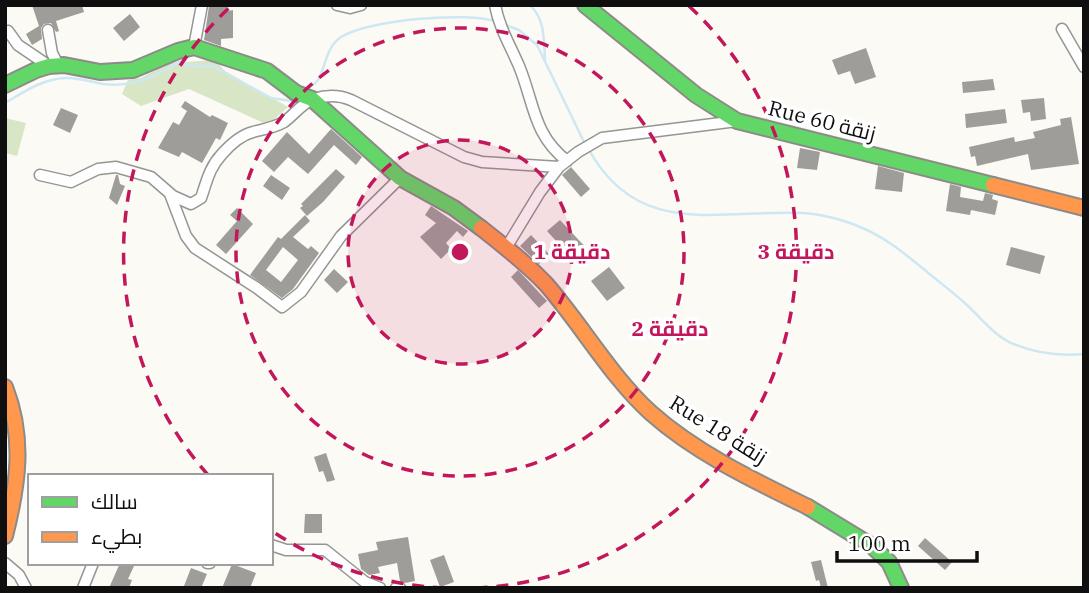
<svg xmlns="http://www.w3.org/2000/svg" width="1089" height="593" viewBox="0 0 1089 593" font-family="'IBM Plex Serif',Cairo,serif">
<rect width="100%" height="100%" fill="#fbfaf5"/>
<path fill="#d8e6c5" d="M215 60 225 71 288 107 268 125 189 89 141 106 122 94 128 80 141 78 168 63Z
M5 118 26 123 17 156 5 153Z"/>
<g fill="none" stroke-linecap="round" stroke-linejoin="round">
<path stroke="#cee8f3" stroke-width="2.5" d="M529 5C545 16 544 42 545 60
M503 24 519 30 537 45 585 144
M306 90C310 87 315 84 318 80 326 66 326 47 341 37 367 20 468 11 497 22
M5 103C24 92 42 79 65 78 77 77 91 82 103 84 131 88 156 77 179 62L192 66H212L271 98 292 101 295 99
M589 150C639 240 721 209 803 213 821 214 844 220 860 227 885 237 905 254 926 271 939 282 954 293 967 305 982 319 996 338 1016 345 1038 354 1060 356 1084 354"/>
</g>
<path fill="#9f9d9a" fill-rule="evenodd" d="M32 5H82L84 12 56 21 59 31 56 32 51 23 44 24 41 28 42 39 32 45 26 34 39 26Z
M227 5 228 11 233 10V38L221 39V46L204 40 209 6Z
M130 14 140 27 124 41 113 28Z
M866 48 876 77 855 84 850 71 838 75 832 60Z
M993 79 995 90 963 93 962 82Z
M1044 98 1046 119 1031 121 1030 112 1023 113 1021 100Z
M185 101 210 117 212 115 228 123 220 140 216 138 202 163 182 152 179 157 158 148 173 122 179 125 187 111 181 107Z
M61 108 78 115 70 133 53 125Z
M1005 109 1007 123 966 128 965 114Z
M1071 117 1079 164 1031 170 1028 154 977 166 975 156 971 157 969 147 1014 137 1015 142 1035 138 1033 132 1061 125 1060 119Z
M331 129 362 157 356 165 334 145 308 174 288 157 274 172 262 161 287 132 309 154Z
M800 148 820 152 817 170 797 168Z
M878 166 904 173 902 192 875 189Z
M571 167 590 189 581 197 562 175Z
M336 169 345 177 323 202 307 216 300 208 303 206 301 204Z
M116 175H118L120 184 125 186 117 205 109 198Z
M271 175 290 188 282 200 263 186Z
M950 184 961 187 960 197 983 201 985 193 993 195 992 199 998 201 995 215 971 210 970 215 946 211Z
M431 206 468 231 463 237 457 231 446 243 451 249 441 259 420 237 436 223 425 215Z
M237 208 253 224 226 254 216 245 237 221 230 215Z
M305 215 310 221 293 237 308 249 311 246 319 253 293 289 282 298 250 275 278 237 281 239ZM283 247 298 260 281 282 266 270Z
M560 220 591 253 578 265 547 231Z
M531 235 549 254 539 264 520 246Z
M1011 247 1045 256 1040 274 1006 265Z
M609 267 625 288 607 301 591 281Z
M334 269 348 282 337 293 324 280Z
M518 270 547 301 539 308 511 277Z
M326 453 335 480 327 482 323 471 319 472 314 457Z
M305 514H322V533H304Z
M408 537 415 581 405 583 400 581 397 563 378 567 380 573 369 575 361 569 358 554 378 550 376 542Z
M925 538 952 562 945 570 918 546Z
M444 555 454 582 440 587 430 560Z
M821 560 828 588H821L819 580 816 581 811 562Z
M120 563 134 566 128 579 132 580 129 588H109Z
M232 564 256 573 250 588H222Z
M191 568 207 574 201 588 184 586Z"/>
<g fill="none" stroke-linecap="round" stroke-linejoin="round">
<defs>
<path id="street" d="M337 5 350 8 361 5
M495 5C499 27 510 45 519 66 534 102 533 135 567 161
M1062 29 1084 67
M48 30 52 53 58 65
M8 31 18 45 49 66
M194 47 202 5
M40 175 71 182 98 169 116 167 151 177 173 196 191 204 201 198C207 181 209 168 222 154 230 145 241 135 253 132 264 129 273 128 284 122 293 116 303 102 314 99 326 95 339 95 351 100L464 157 482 162 559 167
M170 194 186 236 195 248 257 288 282 307 301 292 341 236 400 178
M506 248 540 192 559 167 578 152 602 138 737 121
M271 545 286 550H325L365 582 380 588
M5 563 19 575 26 588
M207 563H210
M83 588 93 563
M396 588H400"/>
<path id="fast" d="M585 5 696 95 737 121 993 185
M5 85 36 70 49 66 64 65 100 72 133 70 178 51 194 47 267 71 296 93 312 99 400 178 454 208 481 228
M808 507 872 546 889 562 901 588"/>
<path id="slow" d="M993 185 1084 208
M481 228C504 246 526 263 546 284 581 324 612 378 651 413 696 453 755 481 808 507
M5 387C25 438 18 485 5 536"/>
</defs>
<use href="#street" stroke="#959593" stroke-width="13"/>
<use href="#fast" stroke="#8c8b89" stroke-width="18"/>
<use href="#slow" stroke="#8c8b89" stroke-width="18"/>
<use href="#street" stroke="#fefefe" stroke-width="10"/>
<use href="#fast" stroke="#63d668" stroke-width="14"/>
<use href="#slow" stroke="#ff974d" stroke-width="14"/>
</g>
<circle cx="460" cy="252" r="112" fill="#c2185b" fill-opacity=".12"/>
<g fill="none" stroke="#c2185b" stroke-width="3.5" stroke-dasharray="12 9">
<circle cx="460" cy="252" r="112"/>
<circle cx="460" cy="252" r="224"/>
<path d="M445 588A336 336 0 0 1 272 531M208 475A336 336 0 0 1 231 6M689 6A336 336 0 0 1 475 588"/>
</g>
<g text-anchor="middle" stroke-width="7" stroke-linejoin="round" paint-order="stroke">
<g font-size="21" fill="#0f0f0f" stroke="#fff">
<text transform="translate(822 121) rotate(14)" y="7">Rue 60 زنقة</text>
<text transform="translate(718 430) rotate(32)" y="7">Rue 18 زنقة</text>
</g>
</g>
<circle cx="460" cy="252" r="10" fill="#c2185b" stroke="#fff" stroke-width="3.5"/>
<g font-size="21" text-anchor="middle" font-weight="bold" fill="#c2185b" stroke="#fff" stroke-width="7" stroke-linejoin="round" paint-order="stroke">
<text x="572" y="259">1 دقيقة</text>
<text x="796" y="259">3 دقيقة</text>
<text x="670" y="336">2 دقيقة</text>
</g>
<rect width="1089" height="593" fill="none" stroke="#0f0f0f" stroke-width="14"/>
<rect x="28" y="474" width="245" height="91" fill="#ffffff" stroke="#9f9f9f" stroke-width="2"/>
<rect x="42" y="497" width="35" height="10" fill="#63d668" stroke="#9f9f9f" stroke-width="2"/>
<text x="91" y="509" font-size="21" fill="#0f0f0f">سالك</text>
<rect x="42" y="532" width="35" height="10" fill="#ff974d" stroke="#9f9f9f" stroke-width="2"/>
<text x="91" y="544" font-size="21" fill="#0f0f0f">بطيء</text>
<path d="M837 551v10h140v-10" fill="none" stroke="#0f0f0f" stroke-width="3.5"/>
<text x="848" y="551" font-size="21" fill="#0f0f0f" stroke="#ffffff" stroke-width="5" paint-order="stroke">100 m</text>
</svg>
